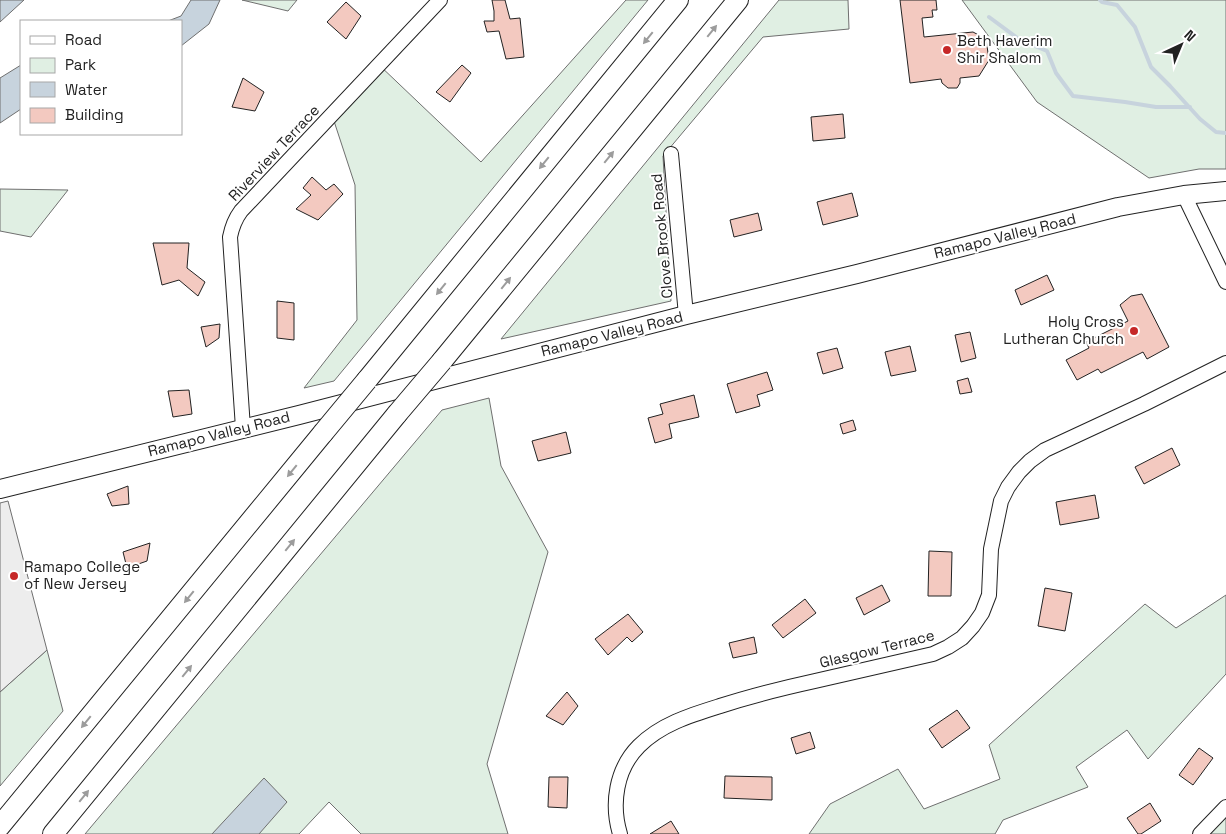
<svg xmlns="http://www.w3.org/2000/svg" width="1226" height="834" viewBox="0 0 1226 834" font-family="'Space Grotesk',sans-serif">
<rect width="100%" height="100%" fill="#fff"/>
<path fill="#e0efe3" stroke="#6f6f6f" d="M242 0H297L288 11Z
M626 0H648L334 381 304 388 357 320 355 185 332 115 377 63 481 162Z
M779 0H848L849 29 763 37 663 156 671 301 501 339Z
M962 0H1226V169H1199L1149 178 1037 102Z
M0 189 68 190 31 237 0 231Z
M489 398 501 466 548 552 487 764 508 834H361L329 802 299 834H85L442 410Z
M1226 595V674L1148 759 1127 730 1076 767 1088 787 1003 820 995 834H809L830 804 898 769 924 809 1000 779 989 745 1145 604 1176 628Z
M47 650 63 711 0 786V692Z
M1226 809V834H1201Z"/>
<path fill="#ededed" stroke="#6f6f6f" d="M8 501 47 650 0 692V503Z"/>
<path fill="#c7d3dd" stroke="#6f6f6f" d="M0 0H24L0 22Z
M191 0H220L209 24 181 46V21H168L181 16Z
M21 65V109L0 123V78Z
M264 778 287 802 259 834H212Z"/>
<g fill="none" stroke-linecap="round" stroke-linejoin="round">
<path stroke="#c7d3dd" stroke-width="4" d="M1100 0 1102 2 1117 5 1135 27 1151 67 1170 86 1200 119 1216 132 1226 133
M989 17 1020 40 1047 51 1056 73 1073 96 1125 102 1156 107H1190"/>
</g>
<path fill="#f3c9c0" stroke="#222" d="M492 0H505L510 19 520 18 524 57 506 59 499 31 487 32 484 21H494V11Z
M900 0H936L937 10H932L933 17 922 18 924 37 973 32 986 39 989 60 979 76 960 78V83L957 88H948L942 83 941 79 910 83Z
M346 2 361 16 346 39 327 22Z
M462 65 471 73 450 102 436 92Z
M243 78 264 92 255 111 232 107Z
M843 114 845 138 813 141 811 117Z
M312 177 326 190 334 184 343 194 318 220 296 209 311 195 303 188Z
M852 193 858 216 823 225 817 202Z
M758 213 762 230 734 237 730 220Z
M153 243H189L187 268 205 282 198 296 179 280 162 285Z
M1047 275 1054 290 1021 305 1015 290Z
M1142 294 1169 347 1147 359 1143 352 1101 373 1098 369 1077 380 1066 360 1089 348 1086 342 1128 321 1120 305 1131 296Z
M277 301 294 303V340L277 338Z
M220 324 219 338 206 347 201 327Z
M970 332 976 358 961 362 955 335Z
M910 346 916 371 891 376 885 352Z
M837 348 843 368 823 374 817 353Z
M767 372 773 390 757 395 760 406 736 413 727 384Z
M968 378 972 392 960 394 957 381Z
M189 390 192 414 173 417 168 391Z
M694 395 699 417 669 424 672 438 655 443 648 418 663 414 660 404Z
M853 420 856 430 843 434 840 424Z
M566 432 571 453 538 461 532 441Z
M1172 448 1180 465 1144 484 1135 467Z
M128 486 129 504 112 506 107 494Z
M1095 495 1099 518 1060 525 1056 502Z
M150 543 147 561 127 568 123 552Z
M929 551 952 552 951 596H928Z
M882 585 890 601 864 615 856 598Z
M1045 588 1072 593 1065 631 1038 626Z
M805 599 816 613 783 638 772 625Z
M628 614 643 632 632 642 627 637 608 655 595 639Z
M754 637 757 653 733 658 729 643Z
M567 692 578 706 563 725 546 716Z
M957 710 970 728 942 748 929 729Z
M810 732 815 748 796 754 791 738Z
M1199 748 1213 758 1193 785 1179 775Z
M725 776 772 777V800L724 798Z
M549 777H568L567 808 548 807Z
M1150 803 1161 821 1141 834H1138L1127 818Z
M671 821 679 834H650Z"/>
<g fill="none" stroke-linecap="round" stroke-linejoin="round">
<defs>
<path id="minor" d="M671 154 686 315
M1184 195 1226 282
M243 428 230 237C232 227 235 219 241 211L440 0
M620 834C611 804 616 769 639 746 661 724 691 715 720 706 751 696 783 688 815 681 855 672 894 663 933 654L948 647 962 638 973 626 982 613 989 595 991 549 1001 501 1008 487 1019 472 1030 461 1045 450 1144 404 1226 363
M1200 834 1226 807"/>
<path id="major" d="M0 489 299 415 686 315 857 274 1118 207 1184 195 1226 191"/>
<path id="highway" d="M442 361 738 0
M367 380 678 0
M0 826 323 433
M53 834 397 414"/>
</defs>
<use href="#minor" stroke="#222" stroke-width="16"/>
<use href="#major" stroke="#222" stroke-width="20"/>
<use href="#highway" stroke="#222" stroke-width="22"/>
<use href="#minor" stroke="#fff" stroke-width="14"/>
<use href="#major" stroke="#fff" stroke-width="18"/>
<use href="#highway" stroke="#fff" stroke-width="20"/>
<defs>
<path id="highway-bridge" d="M397 414 442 361
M323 433 367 380"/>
</defs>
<use href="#highway-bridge" stroke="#222" stroke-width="22" stroke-linecap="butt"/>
<use href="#highway-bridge" stroke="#fff" stroke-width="20"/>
</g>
<defs><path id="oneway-solid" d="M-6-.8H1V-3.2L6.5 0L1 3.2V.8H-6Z" transform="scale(1.25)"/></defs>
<g fill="#9c9c9c">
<use href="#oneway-solid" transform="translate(712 31) rotate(-51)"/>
<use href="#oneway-solid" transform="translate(648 38) rotate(129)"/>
<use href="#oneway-solid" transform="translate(609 157) rotate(-51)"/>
<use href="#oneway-solid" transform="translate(544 163) rotate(129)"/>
<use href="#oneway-solid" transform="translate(506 283) rotate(-51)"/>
<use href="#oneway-solid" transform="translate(441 289) rotate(129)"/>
<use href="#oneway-solid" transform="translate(292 471) rotate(129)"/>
<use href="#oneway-solid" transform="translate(290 545) rotate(-51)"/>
<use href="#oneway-solid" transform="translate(189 597) rotate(129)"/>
<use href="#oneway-solid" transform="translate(187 671) rotate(-51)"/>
<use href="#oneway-solid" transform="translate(86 722) rotate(129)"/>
<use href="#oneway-solid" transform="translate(84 796) rotate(-51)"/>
</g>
<g fill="#c62828" stroke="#fff" stroke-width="2">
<circle cx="947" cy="50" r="5"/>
<circle cx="1134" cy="331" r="5"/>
<circle cx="14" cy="576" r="5"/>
</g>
<g text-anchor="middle" stroke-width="4" stroke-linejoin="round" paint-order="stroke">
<g font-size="15" fill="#222" stroke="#fff" text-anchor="start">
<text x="957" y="46">Beth Haverim<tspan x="957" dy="17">Shir Shalom</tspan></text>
<text x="1124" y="327" text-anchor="end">Holy Cross<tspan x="1124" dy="17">Lutheran Church</tspan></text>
<text x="24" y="572">Ramapo College<tspan x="24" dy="17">of New Jersey</tspan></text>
</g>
<g font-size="15" fill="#222" stroke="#fff">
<text transform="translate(274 153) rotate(-47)" y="5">Riverview Terrace</text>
<text transform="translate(662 236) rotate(-95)" y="5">Clove Brook Road</text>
<text transform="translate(1005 236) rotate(-14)" y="5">Ramapo Valley Road</text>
<text transform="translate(612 334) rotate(-14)" y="5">Ramapo Valley Road</text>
<text transform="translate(219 434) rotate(-14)" y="5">Ramapo Valley Road</text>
<text transform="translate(877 649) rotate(-14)" y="5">Glasgow Terrace</text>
</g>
</g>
<rect x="20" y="20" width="162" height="115" fill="#ffffff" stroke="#a7a7a7"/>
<rect x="30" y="36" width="25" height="8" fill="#ffffff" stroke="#a7a7a7"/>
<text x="65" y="45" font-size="15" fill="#222222">Road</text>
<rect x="30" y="58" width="25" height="15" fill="#e0efe3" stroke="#a7a7a7"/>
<text x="65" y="70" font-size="15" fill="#222222">Park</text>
<rect x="30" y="82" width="25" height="15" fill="#c7d3dd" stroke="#a7a7a7"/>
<text x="65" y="95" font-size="15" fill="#222222">Water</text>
<rect x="30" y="108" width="25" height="15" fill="#f3c9c0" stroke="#a7a7a7"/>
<text x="65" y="120" font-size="15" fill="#222222">Building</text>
<g transform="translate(1181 45) rotate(44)" stroke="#ffffff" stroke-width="4" paint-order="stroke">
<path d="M0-4L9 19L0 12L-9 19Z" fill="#222222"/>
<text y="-8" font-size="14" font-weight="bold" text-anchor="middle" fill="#222222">N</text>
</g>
</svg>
